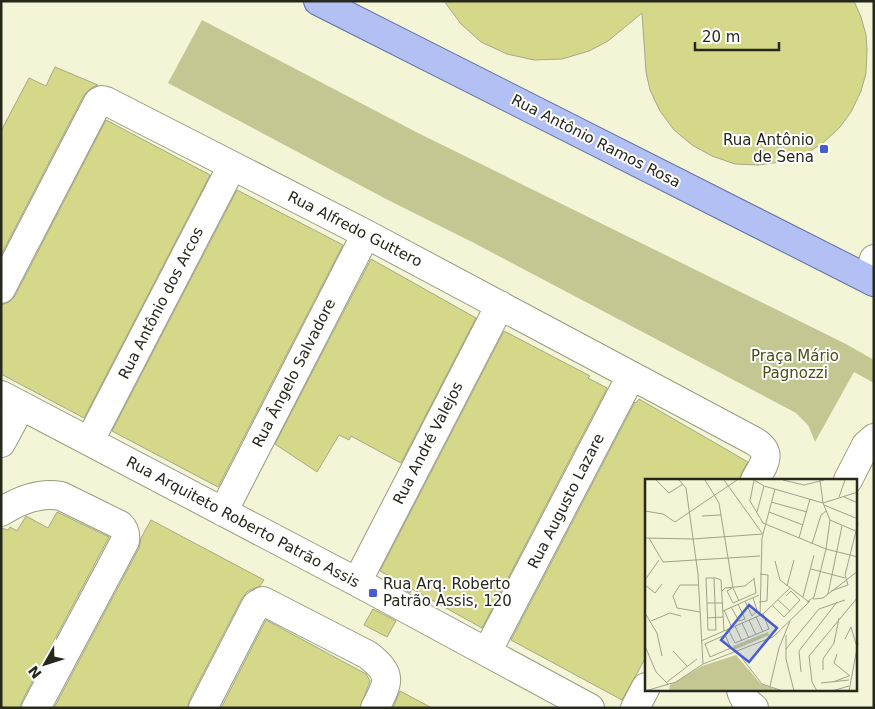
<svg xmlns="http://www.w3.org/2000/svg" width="875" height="709" viewBox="0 0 875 709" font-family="'DejaVu Sans',sans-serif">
<rect width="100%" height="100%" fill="#f3f5d6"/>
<path fill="#c5c792" d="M202 20 420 134 846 344 874 360V383L854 372 815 442 808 425 796 413 474 243 386 199 168 83Z"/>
<path fill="#d5d888" stroke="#a6a88b" d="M444 1H854L861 17 866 35 867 50 866 73 861 91 851 112 840 127 823 143 807 153 781 162 758 165 735 164 712 156 692 145 674 130 660 111 650 90 646 72 642 13 608 41 589 51 562 59 534 60 507 54 481 42 461 24Z
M55 67 98 85 91 88 84 95 1 255V131L29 78 46 86Z
M106 120 210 175 84 418 1 374V305L9 302 15 296Z
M237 190 343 245 218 487 112 431Z
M371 259 476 318 401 463 351 436 349 440 339 435 317 472 275 444Z
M504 331 590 376 588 378 607 388 482 628 412 589 410 593 389 581 391 577 380 571Z
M639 399 748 462 742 472 739 480H646V657L622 700 511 640 635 402 636 403Z
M57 512 109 537 22 701 20 708H1V528L8 530 10 527 17 531 26 516 48 528Z
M151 520 264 580 260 586 248 591 242 598 189 701 188 708H54L139 548 141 538Z
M373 609 396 621 387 637 364 625Z
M266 620 366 674 370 681 360 708H221Z
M400 691 432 708H393Z"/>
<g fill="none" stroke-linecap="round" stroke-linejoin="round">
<defs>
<path id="minor" d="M872 281V267L874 259
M1 289 98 102 102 100 106 101 366 234 754 441C774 453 764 464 755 480
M1 395 357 582 590 708
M90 440 232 166
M1 443 21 406
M848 480 866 445 874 438
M1 512C18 501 40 492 61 496L120 525C125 530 126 534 125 541L36 708
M223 512 366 234
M357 582 500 305
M487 652 631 376
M741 690C743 698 747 703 754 708
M203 708 256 605 263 601 368 655C393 675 389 681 375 708
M635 708 646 687"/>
<path id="major" d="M318 1 874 282"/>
</defs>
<use href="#minor" stroke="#9a9c7f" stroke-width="30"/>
<use href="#major" stroke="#6070a3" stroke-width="30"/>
<use href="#minor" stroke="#fff" stroke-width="28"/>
<use href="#major" stroke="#b2c0f3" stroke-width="28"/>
</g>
<g fill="#475cd0" stroke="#fff" stroke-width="2">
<rect x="819" y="144" width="10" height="10" rx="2.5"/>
<rect x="368" y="588" width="10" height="10" rx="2.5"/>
</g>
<g text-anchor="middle" stroke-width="4" stroke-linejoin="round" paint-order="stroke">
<g font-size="15" fill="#27281c" stroke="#fff" text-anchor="end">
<text x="814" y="145">Rua Antônio<tspan x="814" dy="17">de Sena</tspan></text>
<text x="383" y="589" text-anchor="start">Rua Arq. Roberto<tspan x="383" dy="17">Patrão Assis, 120</tspan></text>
</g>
<g font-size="15" fill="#27281c" stroke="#fff">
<text transform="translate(596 141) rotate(27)" y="5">Rua Antônio Ramos Rosa</text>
<text transform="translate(355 229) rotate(27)" y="5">Rua Alfredo Guttero</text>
<text transform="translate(161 303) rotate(-63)" y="5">Rua Antônio dos Arcos</text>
<text transform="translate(294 373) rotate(-63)" y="5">Rua Ângelo Salvadore</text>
<text transform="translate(428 443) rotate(-63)" y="5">Rua André Valejos</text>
<text transform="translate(566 501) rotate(-63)" y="5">Rua Augusto Lazare</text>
<text transform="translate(243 522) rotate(28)" y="5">Rua Arquiteto Roberto Patrão Assis</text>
</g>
<g font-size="15" fill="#4c4d10" stroke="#fff">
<text x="795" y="361">Praça Mário<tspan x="795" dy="17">Pagnozzi</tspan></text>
</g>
</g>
<g transform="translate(645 479)">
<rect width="212" height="212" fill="#f3f5d6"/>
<path d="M123 153 124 156 89 171 88 167ZM91 176 116 205 136 212H24L25 206 57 187Z" fill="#c5c792"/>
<path fill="none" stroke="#a1a38c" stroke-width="1" d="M11 1 24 14 38 5M34 1 41 9 53 95 58 185M60 1 74 24 88 109 94 122M79 1 117 54M109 1 105 22 118 44 181 70 213 78M109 1 119 7 178 24 175 1M138 1 159 6 179 1M194 18 200 1M199 18 213 24M126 23 162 33M179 26 213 40M0 32 18 35 30 43 92 1M112 33 119 7M124 33 158 46M57 37 76 36M185 41 213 53M0 59 48 60 118 55M4 59 18 83 115 77M154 59 165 20M167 65 176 36 181 32M130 82 135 101 164 123M166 90 200 99M69 99 71 151H63L61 99H71L76 101 79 152M0 101 14 81M0 106 10 114 17 105M35 106 28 117 32 129 55 133M35 106H54M142 107 149 81M87 109 82 112 88 124 111 114 109 100M77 112 80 109 100 107 110 99M186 112 203 106 200 96 213 44M183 115 197 47M158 118 169 76M168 120 178 119 213 92M133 121 145 132M100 122 107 137 112 131 108 119M114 123 122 122 123 96 115 95M162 123 169 118 181 70 185 41 178 24 213 13M62 124H78M128 127 139 138 155 121 146 112 141 117M86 128 94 142 100 140 93 125M79 131 87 149M78 132 114 116M0 134 12 154 17 177M115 137 117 59 130 10M111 138 118 153M62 139 78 138M104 141 111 156M6 142 25 134 36 137M97 144 104 159M90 147 97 162M83 150 90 164 124 150 118 135M80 156 86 169 65 178 60 165ZM141 156V180L149 212M200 160 206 148 211 165M56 162 118 135 145 109M0 167 11 193 23 205M141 170 174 130 200 121M28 172 42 187M93 174 117 205 138 212M192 175 189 184 205 197M178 191V180L189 164 194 139M156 193 154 172 192 123M22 203 52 180M188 203 204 197M176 204 204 201M125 207 134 169 145 142M0 212 31 203 58 185 128 158 165 122M172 212 167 203 164 177 213 118M187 212 204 207M204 212 213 164"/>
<path fill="#475cd0" fill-opacity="0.15" stroke="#475cd0" stroke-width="2.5" d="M104 126 132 149 104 183 76 161Z"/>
<rect width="212" height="212" fill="none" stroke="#27281c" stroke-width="2.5"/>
</g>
<rect width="875" height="709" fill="none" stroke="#27281c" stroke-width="5"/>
<g transform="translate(45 664) rotate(231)" stroke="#ffffff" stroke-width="4" paint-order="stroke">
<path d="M0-4L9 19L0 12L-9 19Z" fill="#27281c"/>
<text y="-8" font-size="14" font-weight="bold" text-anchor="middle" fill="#27281c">N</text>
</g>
<path d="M695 42v8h84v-8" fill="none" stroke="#27281c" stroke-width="2.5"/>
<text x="702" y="42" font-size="15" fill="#27281c" stroke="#ffffff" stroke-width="4" paint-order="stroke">20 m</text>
</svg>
